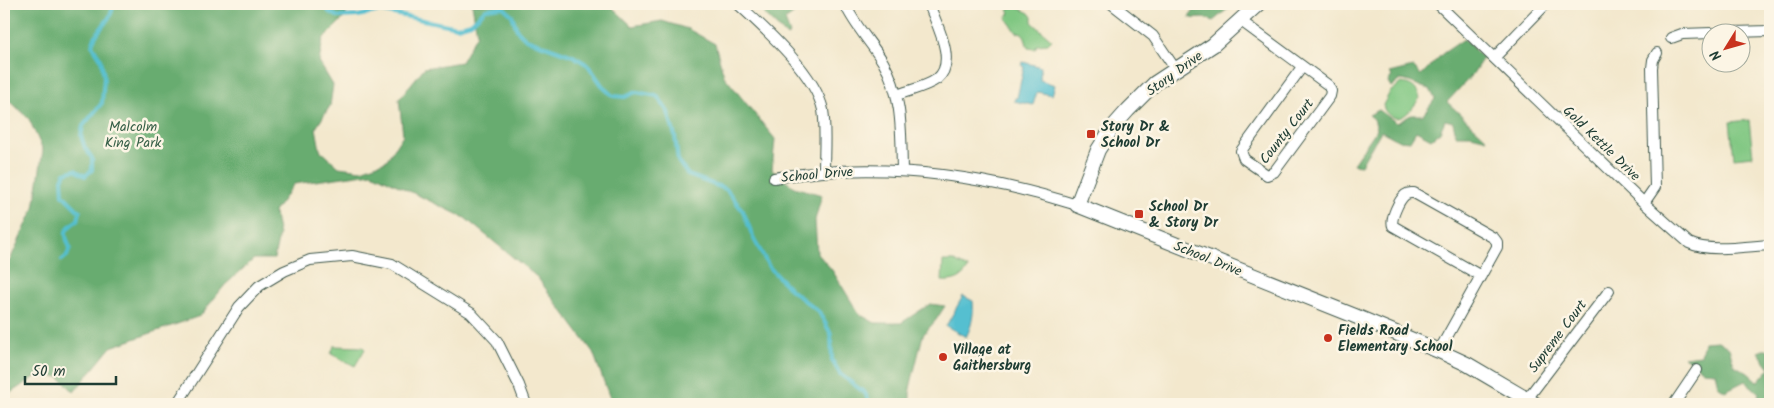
<svg xmlns="http://www.w3.org/2000/svg" width="1774" height="408" viewBox="0 0 1774 408" font-family="Kalam,sans-serif">
<rect width="100%" height="100%" fill="#fcf5e5"/>
<filter id="ink" filterUnits="userSpaceOnUse"><feTurbulence type="fractalNoise" baseFrequency=".02" numOctaves="2"/><feDisplacementMap in="SourceGraphic" scale="10" xChannelSelector="R" yChannelSelector="G"/><feConvolveMatrix kernelMatrix="1 2 1 2 8 2 1 2 1" color-interpolation-filters="sRGB"/></filter>
<filter id="wash" filterUnits="userSpaceOnUse"><feTurbulence type="fractalNoise" baseFrequency=".0096" numOctaves="4" result="noise"/><feDisplacementMap in="SourceGraphic" scale="20" xChannelSelector="R" yChannelSelector="G"/><feGaussianBlur stdDeviation="1.12" result="paint"/><feColorMatrix in="noise" values="0 0 0 0 0 0 0 0 0 0 0 0 0 0 0 0 0 1.4 0 .05"/><feComposite in="paint" operator="in"/></filter>
<g filter="url(#wash)">
<rect width="100%" height="100%" fill="#f3e8cd"/>
<path fill="#80c782" stroke="#50825b" d="M1014 6 1029 13 1032 17V22L1052 40 1048 44 1037 45 1035 49 1028 48C1025 42 1027 34 1019 32L1017 33 1006 18 1010 13 1008 10Z
M1401 83C1411 84 1417 88 1420 98 1413 107 1402 125 1389 115 1385 112 1384 109 1383 105L1390 92Z
M1749 120 1753 156 1734 158 1730 122Z
M943 261H954L968 268C964 279 952 282 942 281Z
M334 346 363 347 365 349 355 366 331 354Z"/>
<path fill="#68ac70" stroke="#447452" d="M4 4H351L343 19 323 39 319 62 333 85 330 106 316 128 320 150 339 167 361 170 386 161 403 135 399 99 424 68 461 62 477 34 472 4H613V8L632 26 662 21 688 29 715 44 724 76 775 139 772 170 794 187 822 195 815 220 817 253 832 270 859 314 875 323H901L930 304 945 306 936 320 923 335 910 388V404H612L593 352 537 277 465 218 372 173 294 184 274 212 279 235 274 259H254L225 285 200 316 111 347 74 392 59 377 38 375 4 397V268L10 260 34 208 43 150 29 119 10 101 4 100Z
M754 4H787L797 11 785 20 790 34 787 36Z
M1199 4H1234L1213 21C1201 15 1198 21 1189 17Z
M1464 39 1483 58 1472 75 1447 102 1487 139 1471 135H1456L1453 122 1445 120 1440 132 1431 139 1416 131 1410 141 1398 140 1381 131 1361 165 1353 164 1377 129 1374 119 1369 115 1379 110 1397 123 1411 115H1423L1435 99 1430 89C1418 87 1412 81 1400 80L1391 87 1388 82 1392 76 1389 73 1413 67 1421 75 1442 54Z
M1718 341 1729 348 1734 365 1748 373 1758 382 1770 368 1758 352 1763 350H1770V400L1767 404H1734L1737 401 1756 404 1759 393 1745 381 1725 391 1718 386 1715 372 1703 371 1684 357 1701 355 1704 342Z"/>
<path fill="#54bfd0" stroke="#3a7e82" d="M1023 62 1041 67 1040 80 1055 85 1052 95 1037 92 1033 105 1014 101 1015 98H1017L1024 67 1022 66Z
M963 296 973 301C974 314 972 326 966 337L946 326Z"/>
<g fill="none" stroke-linecap="round" stroke-linejoin="round">
<path stroke="#54bfd0" stroke-width="4" d="M326 4 329 12 339 17 358 16 379 11 457 27 471 23 486 9 503 7 512 15 517 30 526 39 573 56 588 65 604 88 613 96 625 97 636 92 657 96 668 112 675 136 678 161 688 175 726 189 743 211 753 237 769 267 791 290 819 312 831 334 832 360 840 374 865 393 870 404
M62 260 67 256 70 248C63 232 64 229 78 220L80 212 63 195 62 179 65 173 75 170 85 176 92 170V158L85 148 81 136 83 126 102 103 104 77 101 59 92 45C96 28 113 21 113 4"/>
</g>
</g>
<g filter="url(#ink)">
<g fill="none" stroke-linecap="round" stroke-linejoin="round">
<defs>
<path id="minor" d="M738 4C765 29 815 73 823 110 826 128 824 153 824 171
M845 4C854 25 871 42 883 62 903 96 901 133 902 171
M1112 4 1153 36 1176 70
M1438 4 1644 203 1689 243C1710 253 1747 246 1770 245
M1241 21 1328 85 1331 91 1330 96 1274 172 1267 175 1244 159 1241 151 1302 67
M1733 32 1770 31
M1671 38 1682 34 1712 33
M1494 58 1546 4
M897 95C910 90 926 87 937 79 958 62 936 24 929 4
M774 178C875 161 979 174 1077 205
M1644 203 1655 187 1652 68 1653 60 1657 53
M1439 351 1497 247V242L1494 238 1414 193C1410 193 1409 192 1405 195 1399 200 1390 219 1393 226L1481 276
M1527 399 1609 291
M177 404 239 307 259 286 284 271 310 260 352 256 392 264 471 313 497 341 519 385 526 404
M1674 404 1697 370"/>
<path id="tertiary" d="M1258 4 1213 45 1155 83 1128 110 1112 128 1098 150 1077 205 1355 316 1439 351 1467 364 1535 404"/>
</defs>
<use href="#minor" stroke="#3f574b" stroke-width="12"/>
<use href="#tertiary" stroke="#3f574b" stroke-width="16"/>
<use href="#minor" stroke="#fff" stroke-width="10"/>
<use href="#tertiary" stroke="#fff" stroke-width="14"/>
</g>
</g>
<g fill="#c8321e" stroke="#fcf5e5" stroke-width="2">
<rect x="1086" y="129" width="10" height="10" rx="2.5"/>
<rect x="1134" y="209" width="10" height="10" rx="2.5"/>
<circle cx="1328" cy="338" r="5"/>
<circle cx="943" cy="357" r="5"/>
</g>
<g text-anchor="middle" stroke-width="5" stroke-linejoin="round" paint-order="stroke">
<g font-size="14" fill="#1f3d34" stroke="#fcf5e5">
<text transform="translate(1174 73) rotate(-36)" y="5">Story Drive</text>
<text transform="translate(1286 131) rotate(-52)" y="5">County Court</text>
<text transform="translate(1602 143) rotate(44)" y="5">Gold Kettle Drive</text>
<text transform="translate(817 174) rotate(-5)" y="5">School Drive</text>
<text transform="translate(1208 258) rotate(22)" y="5">School Drive</text>
<text transform="translate(1557 336) rotate(-53)" y="5">Supreme Court</text>
</g>
<g font-size="14" fill="#376048" stroke="#fcf5e5">
<text x="133" y="131">Malcolm<tspan x="133" dy="16">King Park</tspan></text>
</g>
<g font-size="14" font-weight="bold" fill="#1f3d34" stroke="#fcf5e5" text-anchor="start">
<text x="1101" y="131">Story Dr &amp;<tspan x="1101" dy="16">School Dr</tspan></text>
<text x="1149" y="211">School Dr<tspan x="1149" dy="16">&amp; Story Dr</tspan></text>
<text x="1338" y="335">Fields Road<tspan x="1338" dy="16">Elementary School</tspan></text>
<text x="953" y="354">Village at<tspan x="953" dy="16">Gaithersburg</tspan></text>
</g>
</g>
<rect width="1774" height="408" fill="none" stroke="#fcf5e5" stroke-width="20"/>
<g transform="translate(1726 48) rotate(233)"><circle r="24" fill="#fcf5e5" stroke="#a4ab9e"/>
<path d="M0-4L9 19L0 12L-9 19Z" fill="#c8321e"/>
<text y="-8" font-size="14" font-weight="bold" text-anchor="middle" fill="#1f3d34">N</text>
</g>
<path d="M25 376v8h91v-8" fill="none" stroke="#1f3d34" stroke-width="2.5"/>
<text x="32" y="376" font-size="15" fill="#1f3d34" stroke="#fcf5e5" stroke-width="4" paint-order="stroke">50 m</text>
</svg>
